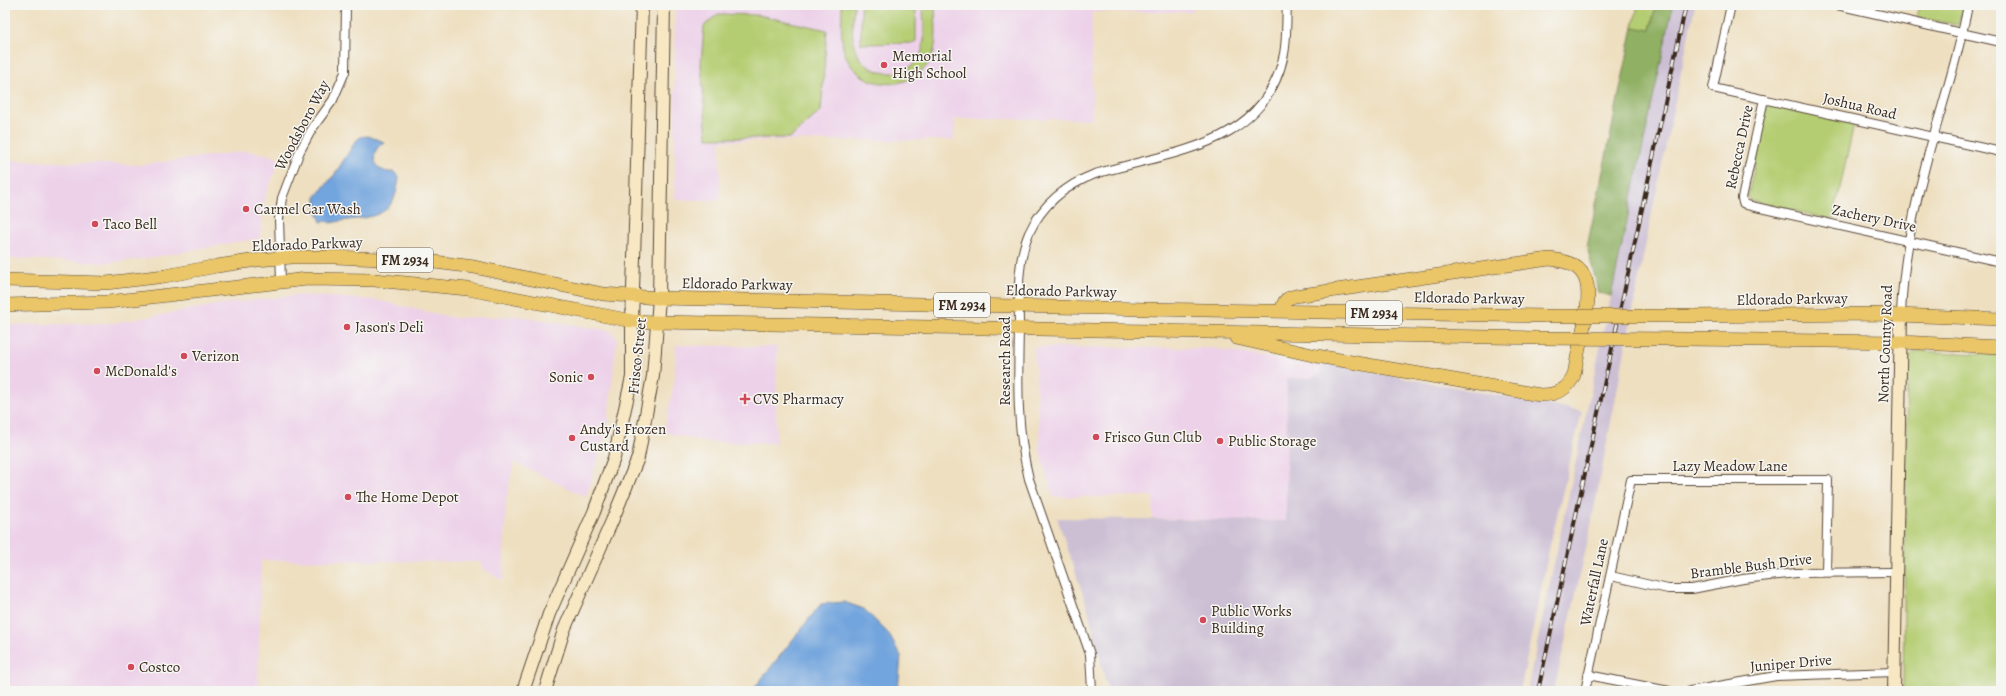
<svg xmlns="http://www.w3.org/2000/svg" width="2006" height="696" viewBox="0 0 2006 696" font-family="Alegreya,serif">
<rect width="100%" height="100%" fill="#f6f6f2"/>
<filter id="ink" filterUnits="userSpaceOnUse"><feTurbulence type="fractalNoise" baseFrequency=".025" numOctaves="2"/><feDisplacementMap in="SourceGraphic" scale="8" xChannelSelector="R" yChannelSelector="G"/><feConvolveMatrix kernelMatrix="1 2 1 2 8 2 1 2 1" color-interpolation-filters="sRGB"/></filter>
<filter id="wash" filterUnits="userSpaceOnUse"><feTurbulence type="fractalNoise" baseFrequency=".012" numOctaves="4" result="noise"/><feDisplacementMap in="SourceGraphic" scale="16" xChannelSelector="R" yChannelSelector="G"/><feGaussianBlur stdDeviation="0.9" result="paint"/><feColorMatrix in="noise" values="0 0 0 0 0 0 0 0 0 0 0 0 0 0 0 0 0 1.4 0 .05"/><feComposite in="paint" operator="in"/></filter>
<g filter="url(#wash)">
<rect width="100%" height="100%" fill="#eedfc0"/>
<path fill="#edd1e9" d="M675 5H1192V12H1092V119H955L954 140 720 141V200H675Z
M247 151 270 155 280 160 265 196 260 238 143 259 106 263 5 258V160L141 165Z
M298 295 376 300 454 318 518 316 611 331 617 339 608 418 610 420 586 497 514 462 506 501 503 581 482 568 481 562 261 560 258 691H5V325L115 323 222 304Z
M676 345 777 347 776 443 704 442 664 432 675 378Z
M1034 347 1211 348 1300 363H1324L1320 374 1310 378 1287 379 1286 521 1153 519V496L1053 497 1040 452Z"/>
<path fill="#ccbfd4" d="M1673 5H1695L1649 227 1589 535 1554 691H1527Z
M1324 363 1582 411 1550 545 1520 691H1108L1088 609 1057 518 1286 521 1287 379 1310 378 1320 374Z"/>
<path fill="#b5cd72" stroke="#787c48" d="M842 5H854C853 20 850 40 857 53 870 80 912 80 922 51 926 37 923 19 923 5H935C935 21 938 39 933 54 920 91 865 94 847 59 839 43 842 23 842 5Z
M861 5H916V43L861 44Z
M1638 5H1656L1650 30 1633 27Z
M1919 5H1963L1958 25 1916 17Z
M718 14 758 15 827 30 821 111 790 138H707L701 64 704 26Z
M1769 105 1854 124 1833 220 1750 200 1748 196 1767 108Z
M1917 351 2001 355V691H1903L1907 361 1910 355Z"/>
<path fill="#90b064" stroke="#666d41" d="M1656 5H1673L1611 296 1599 293 1587 247 1633 27 1650 30Z"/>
<path fill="#72a4dd" stroke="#56677e" d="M368 136 384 142C367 153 374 174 394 172L399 177C395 224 366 215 331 223L326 221 321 222 316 209V196L335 174 355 142 360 137Z
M844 602 864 609 888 633 901 656 898 691H752L821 604Z"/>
</g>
<g filter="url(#ink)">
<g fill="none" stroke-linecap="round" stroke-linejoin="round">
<defs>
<path id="street" d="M1731 5 1713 88 2001 152
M1837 5 2001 42
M1764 99 1742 198 1743 203 1747 205 2001 262
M281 281 279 219 282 198 300 151 312 129 333 100 345 72 346 5
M1901 314C1903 264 1912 216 1925 167 1939 113 1958 61 1968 5
M1611 576 1668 589H1692L1743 579 1796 573 1896 572
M1588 675 1669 691
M1092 691 1090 654 1029 479C1016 427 1018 381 1019 329 1019 297 1016 264 1029 233 1042 205 1066 185 1095 174 1170 151 1265 148 1284 54 1287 38 1286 21 1287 5
M1585 691 1631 480H1828L1826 572
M1690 691 1776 676 1895 672"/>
<path id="secondary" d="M523 691 549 614 594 512 614 458 632 377V321L642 5
M545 691 564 630 612 521 638 458 653 376 659 298 664 5
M1894 691 1901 314"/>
<path id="primary" d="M5 280 106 283 165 276 217 266 257 260 292 257H335L427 261 474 267 603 294 659 298 1146 309 1546 316
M5 305 108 302 307 279 374 280 468 289 632 321 657 322 1538 338
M1693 316 1871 314 2001 319
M1236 338 1317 356 1540 395C1556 395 1568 390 1574 375 1577 358 1580 342 1584 326 1591 291 1594 262 1549 259L1295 296C1286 298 1283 301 1282 311
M1688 339 1900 342 2001 347"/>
</defs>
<use href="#street" stroke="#564536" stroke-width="10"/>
<use href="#secondary" stroke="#564536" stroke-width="14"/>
<use href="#primary" stroke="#564536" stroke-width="14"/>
<use href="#street" stroke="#fff" stroke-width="8"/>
<use href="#secondary" stroke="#f7e8c3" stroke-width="12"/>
<use href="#primary" stroke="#eac669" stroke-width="13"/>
<defs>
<path id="rail" d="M1538 691 1686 5"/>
</defs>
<use href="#rail" stroke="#3b2a1e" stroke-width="4"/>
<use href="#rail" stroke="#f6f6f2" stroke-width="2.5" stroke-dasharray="8" stroke-linecap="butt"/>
<defs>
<path id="primary-bridge" d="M1546 316H1693
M1538 338 1688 339"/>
</defs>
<use href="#primary-bridge" stroke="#564536" stroke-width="14" stroke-linecap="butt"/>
<use href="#primary-bridge" stroke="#eac669" stroke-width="13"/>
</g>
</g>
<g fill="#d1495b" stroke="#f6f6f2" stroke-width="1.5">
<circle cx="884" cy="65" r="4"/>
<circle cx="246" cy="209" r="4"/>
<circle cx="95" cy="224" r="4"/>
<circle cx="347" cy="327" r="4"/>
<circle cx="184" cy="356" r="4"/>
<circle cx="97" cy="371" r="4"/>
<circle cx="591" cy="377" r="4"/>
<path d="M743 393h4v4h4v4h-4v4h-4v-4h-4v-4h4z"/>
<circle cx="1096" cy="437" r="4"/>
<circle cx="572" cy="438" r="4"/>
<circle cx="1220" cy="441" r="4"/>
<circle cx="348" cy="497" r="4"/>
<circle cx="1203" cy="620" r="4"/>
<circle cx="131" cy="667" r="4"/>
</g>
<g text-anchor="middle" stroke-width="3" stroke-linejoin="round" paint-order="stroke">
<g fill="#f6f6f2" stroke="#73675e" stroke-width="1">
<rect x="377" y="248" width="56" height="24" rx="3"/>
<rect x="934" y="293" width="56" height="24" rx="3"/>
<rect x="1346" y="301" width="56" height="24" rx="3"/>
</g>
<g font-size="14" font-weight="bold" fill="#3b2a1e">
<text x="405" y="265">FM 2934</text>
<text x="962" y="310">FM 2934</text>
<text x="1374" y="318">FM 2934</text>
</g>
<g font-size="15" fill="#3b2a1e" stroke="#f6f6f2" text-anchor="start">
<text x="892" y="61">Memorial<tspan x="892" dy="17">High School</tspan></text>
<text x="254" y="214">Carmel Car Wash</text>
<text x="103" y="229">Taco Bell</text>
<text x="355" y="332">Jason's Deli</text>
<text x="192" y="361">Verizon</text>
<text x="105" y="376">McDonald's</text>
<text x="583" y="382" text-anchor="end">Sonic</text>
<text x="753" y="404">CVS Pharmacy</text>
<text x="580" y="434">Andy's Frozen<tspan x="580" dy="17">Custard</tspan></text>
<text x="1104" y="442">Frisco Gun Club</text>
<text x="1228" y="446">Public Storage</text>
<text x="356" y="502">The Home Depot</text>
<text x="1211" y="616">Public Works<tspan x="1211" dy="17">Building</tspan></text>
<text x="139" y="672">Costco</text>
</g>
<g font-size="15" fill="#3b2a1e" stroke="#f6f6f2">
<text transform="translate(1860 106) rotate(13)" y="5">Joshua Road</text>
<text transform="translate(302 125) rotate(-62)" y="5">Woodsboro Way</text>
<text transform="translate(1739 147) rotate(-78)" y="5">Rebecca Drive</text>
<text transform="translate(1874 218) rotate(12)" y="5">Zachery Drive</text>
<text transform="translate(307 244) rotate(-2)" y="5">Eldorado Parkway</text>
<text transform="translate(737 284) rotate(1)" y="5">Eldorado Parkway</text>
<text transform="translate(1061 291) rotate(1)" y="5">Eldorado Parkway</text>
<text transform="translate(1469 298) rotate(1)" y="5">Eldorado Parkway</text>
<text transform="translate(1792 299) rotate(-1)" y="5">Eldorado Parkway</text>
<text transform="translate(1885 344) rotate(-88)" y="5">North County Road</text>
<text transform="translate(637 356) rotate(-84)" y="5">Frisco Street</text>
<text transform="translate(1005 361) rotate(-90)" y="5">Research Road</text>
<text x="1730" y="471">Lazy Meadow Lane</text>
<text transform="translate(1751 566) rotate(-7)" y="5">Bramble Bush Drive</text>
<text transform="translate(1594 582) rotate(-78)" y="5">Waterfall Lane</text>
<text transform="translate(1791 663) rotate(-5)" y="5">Juniper Drive</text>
</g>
</g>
<rect width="2006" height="696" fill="none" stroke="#f6f6f2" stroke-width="20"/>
</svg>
